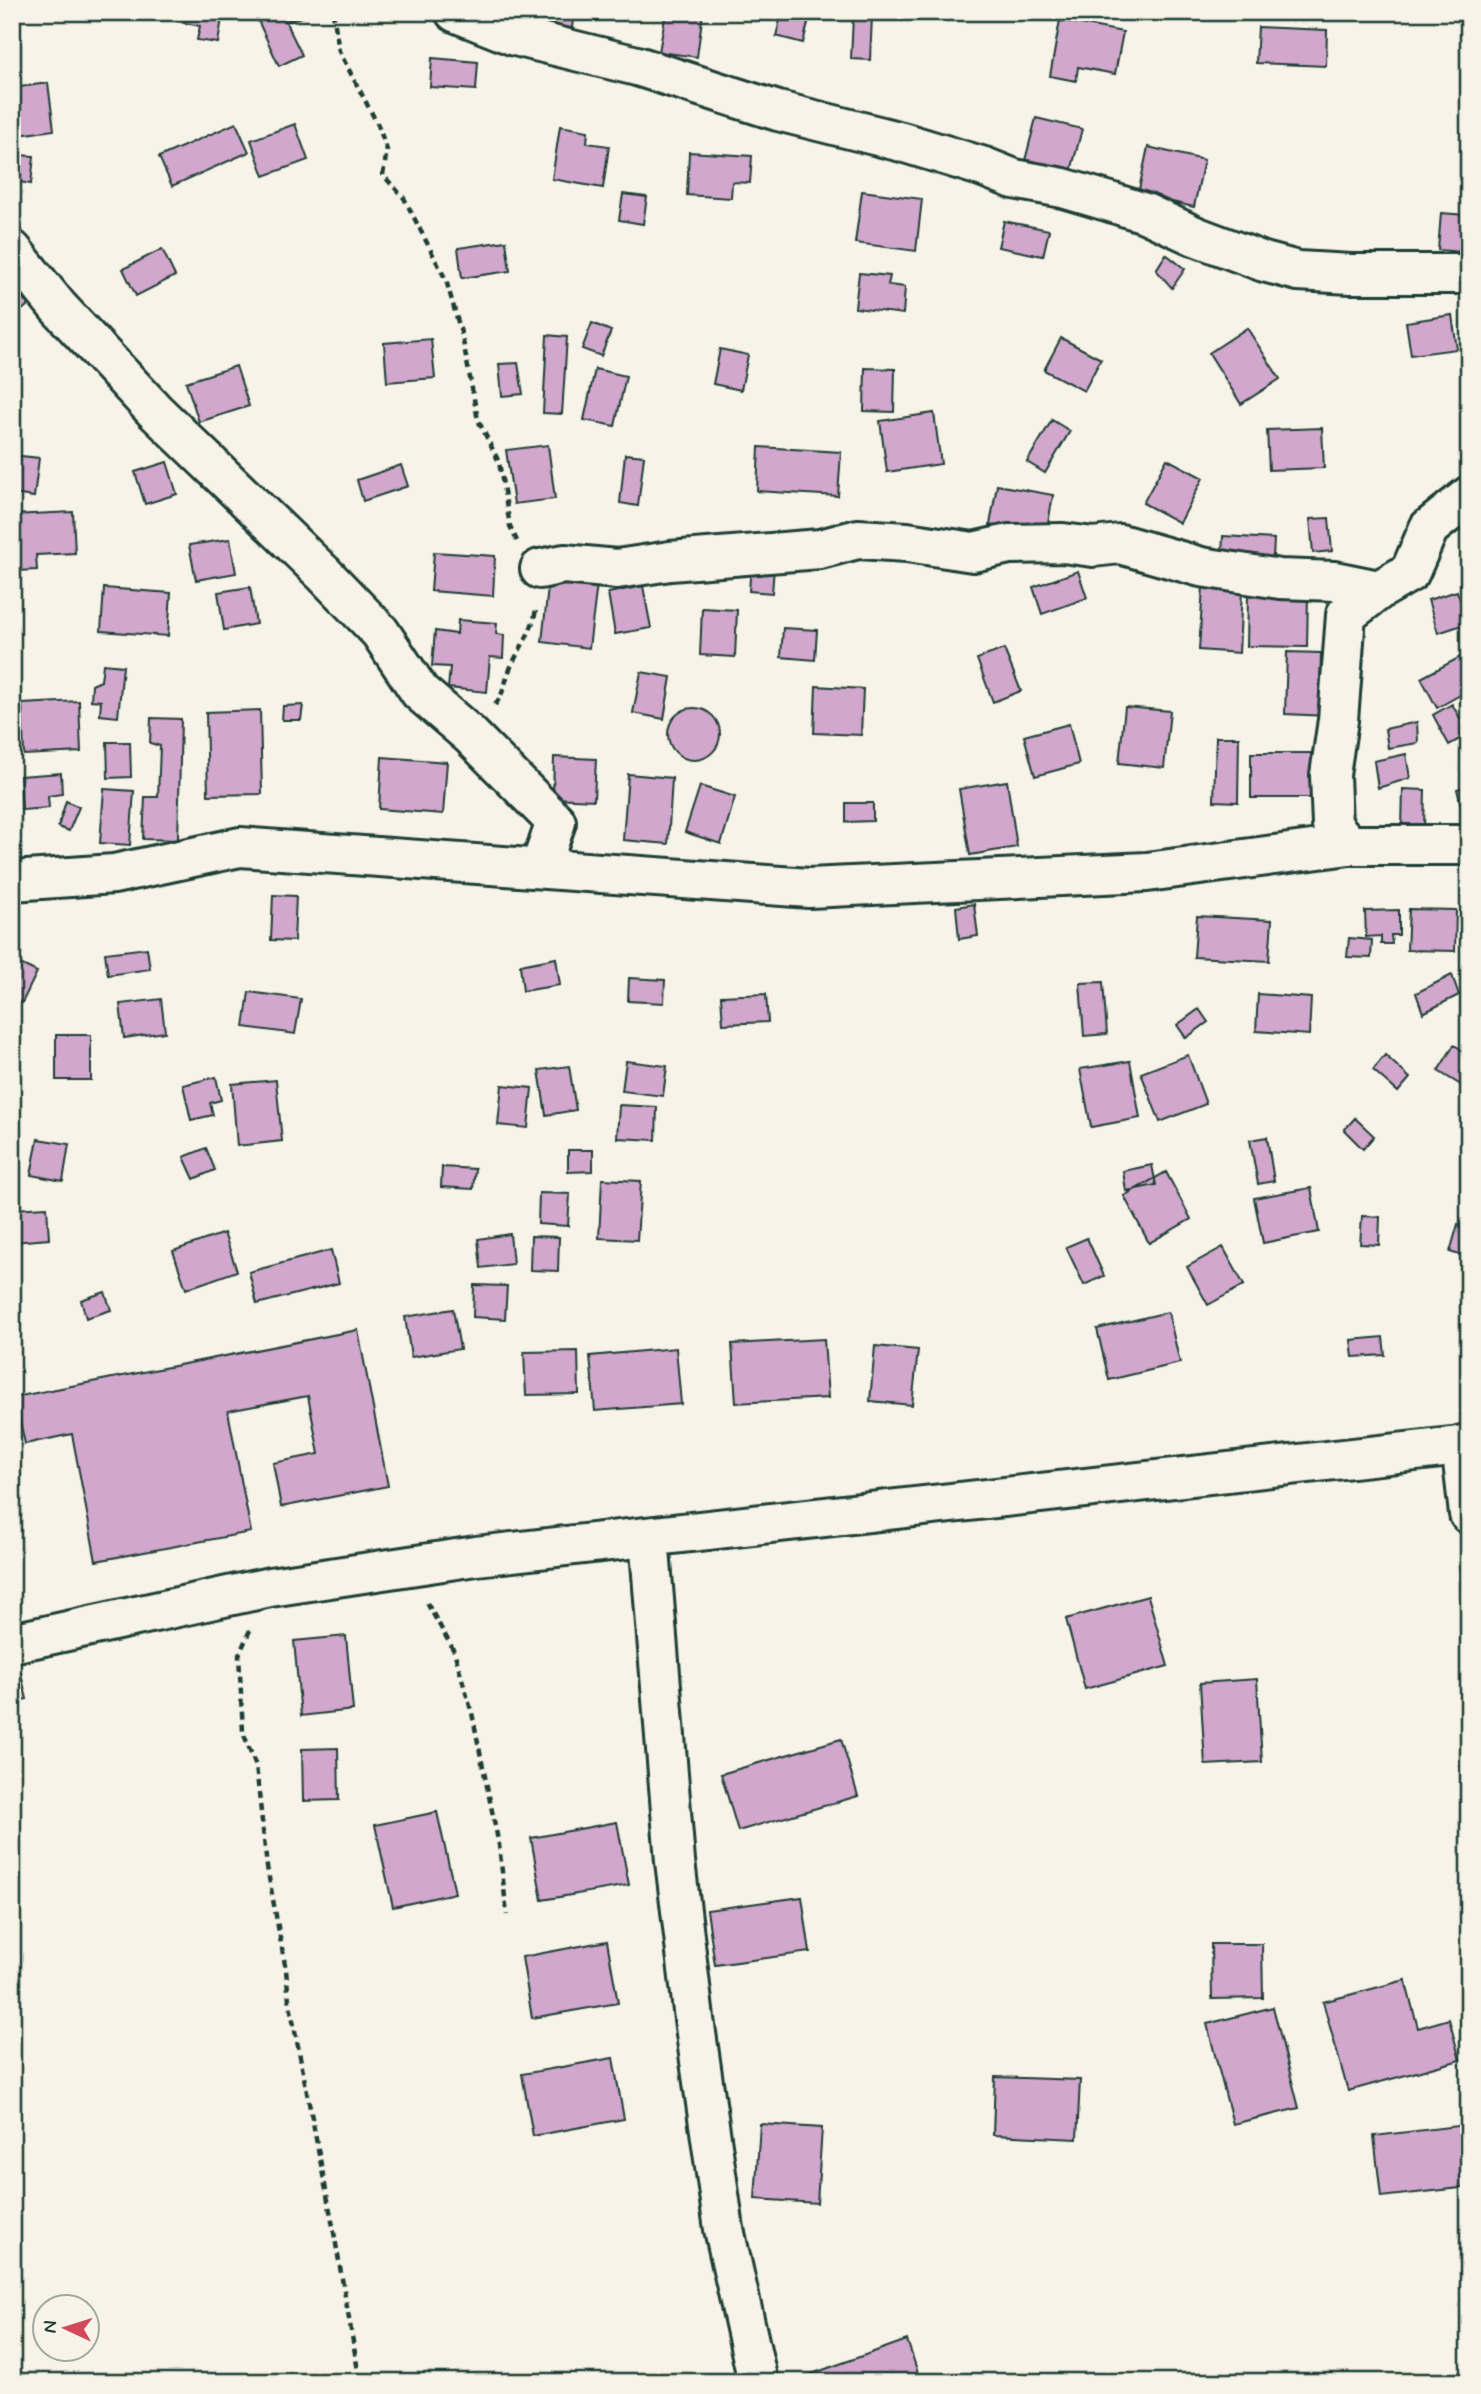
<svg xmlns="http://www.w3.org/2000/svg" width="1481" height="2394" viewBox="0 0 1481 2394" font-family="Mynerve,sans-serif">
<rect width="100%" height="100%" fill="#f7f3e8"/>
<filter id="ink" filterUnits="userSpaceOnUse"><feTurbulence type="fractalNoise" baseFrequency=".0143" numOctaves="2"/><feDisplacementMap in="SourceGraphic" scale="14" xChannelSelector="R" yChannelSelector="G"/><feConvolveMatrix kernelMatrix="1 2 1 2 8 2 1 2 1" color-interpolation-filters="sRGB"/></filter>
<g filter="url(#ink)">
<path fill="#d1a7cd" stroke="#1f3d34" stroke-width="2" d="M177 12H223L218 43 197 40 200 26 176 21Z
M254 12H281L302 55 279 66Z
M286 12H307L308 15 288 21Z
M543 12H574L572 28 541 24Z
M666 12H703L697 57 659 52Z
M782 12 810 15 803 43 776 36Z
M853 16 872 17 870 60 851 59Z
M1060 20 1123 32 1115 74 1078 67 1076 81 1050 76Z
M1258 27 1327 30 1326 66 1256 63Z
M432 58 478 62 476 90 430 87Z
M48 83 54 130 12 136V88Z
M1036 118 1082 129 1068 183 1022 172Z
M236 123 249 152 172 186 159 157Z
M295 124 308 160 264 176 251 140Z
M560 126 588 131 587 143 609 146 603 188 552 179Z
M1148 147 1204 160 1194 207 1138 194Z
M689 152 752 156 750 183 732 182 731 198 687 195Z
M17 155 34 156 31 184 13 181Z
M862 191 922 199 916 251 855 243Z
M623 194 647 197 643 224 619 220Z
M1441 213 1466 215 1462 252 1438 250Z
M1004 221 1049 230 1043 256 998 247Z
M506 241 510 271 462 278 458 248Z
M162 249 175 276 136 296 123 269Z
M1166 254 1185 269 1172 288 1156 270Z
M859 273 890 276 888 285 905 287 903 314 855 308Z
M12 284 28 305 16 315 12 310Z
M1467 309H1469V354H1467Z
M1452 315 1457 349 1411 355 1406 322Z
M592 323 611 331 601 356 582 349Z
M1247 328 1280 379 1241 404 1209 353Z
M547 335 567 337 562 414 543 413Z
M1061 338 1101 359 1084 391 1044 370Z
M431 339 435 378 387 382 384 343Z
M720 349 748 355 741 390 713 384Z
M518 363 523 394 502 396 499 364Z
M236 366 249 406 199 422 186 382Z
M865 368 895 369 894 412 864 411Z
M595 369 626 376 615 426 584 420Z
M934 413 941 464 887 472 880 421Z
M1052 420 1070 431 1045 473 1027 462Z
M1322 428 1324 468 1269 470 1267 430Z
M548 445 555 499 514 504 506 450Z
M759 447 841 452 838 496 757 491Z
M625 454 644 456 638 506 620 503Z
M12 455 39 458 34 497 12 494Z
M1167 459 1203 478 1180 523 1143 503Z
M167 462 177 494 145 504 135 472Z
M401 465 408 486 363 501 357 480Z
M997 485 1053 495 1046 535 990 525Z
M73 512 75 553 36 555 37 570 15 571 12 515Z
M1329 518 1332 551 1313 553 1310 519Z
M1223 536 1274 539 1273 558 1222 554Z
M230 539 236 573 196 580 189 545Z
M434 552 495 556 493 596 431 591Z
M751 566 774 567 772 593 749 591Z
M1078 571 1087 598 1042 614 1033 587Z
M549 578 597 584 589 648 542 642Z
M643 586 651 628 615 634 608 593Z
M1203 586 1242 589 1239 653 1199 650Z
M250 587 256 624 224 630 218 592Z
M104 588 171 593 168 636 101 631Z
M1457 591 1468 623 1438 633 1428 600Z
M1248 594H1308L1307 647 1247 646Z
M702 608 737 610 735 657 700 655Z
M458 620 497 623 496 634 504 635 503 658 490 657 487 692 448 688 450 667 432 666 435 631 457 634Z
M783 628 817 630 815 660 781 657Z
M1004 649 1021 691 993 702 977 659Z
M1287 652 1321 653 1320 686H1329L1328 716 1285 714Z
M1462 656 1469 670V690L1437 708 1421 678Z
M103 664 123 666 118 717 100 715 101 701 91 700 92 685 101 681Z
M641 672 671 677 664 719 633 713Z
M816 686 863 689 861 735 814 733Z
M79 701 81 752 24 755 22 704Z
M1452 704 1469 734 1449 745 1433 715Z
M303 705 301 720H282L283 706Z
M1125 707 1170 711 1164 768 1119 763Z
M668 734a26 26 0 1 1 52 0a26 26 0 1 1-52 0Z
M260 710 262 794 208 795 206 712Z
M151 718 181 719 178 840 143 839 145 797H158L160 746 150 743Z
M1417 722 1418 743 1388 748 1385 729Z
M1069 724 1079 764 1035 776 1024 736Z
M1216 737H1239L1238 802 1214 801Z
M107 742H130L131 777 108 778Z
M1251 753H1311V798H1251Z
M1406 754 1410 778 1378 788 1374 761Z
M382 757 447 762 443 814 379 809Z
M554 757 596 759 594 800 553 798Z
M61 773 62 794 48 796 49 808 22 810 20 776Z
M628 774 672 778 668 844 623 840Z
M1007 781 1017 847 970 855 959 789Z
M700 786 735 797 721 844 685 832Z
M1469 786V813L1463 814 1457 789Z
M104 789 134 791 130 845 100 843Z
M1403 789 1425 790 1424 828 1402 827Z
M66 801 79 807 69 831 58 827Z
M846 803H873V821L846 822Z
M273 895 296 896 294 941 271 940Z
M974 904 978 936 959 939 956 907Z
M1409 909 1456 910 1455 951 1407 950Z
M1399 910V935H1391L1392 944H1381V936L1366 937 1365 911Z
M1197 916 1272 920 1269 961 1194 957Z
M1349 938 1372 940 1371 958 1347 957Z
M147 948 150 969 108 975 105 953Z
M556 958 560 985 523 991 520 965Z
M12 960 37 972 22 1003 12 998Z
M1452 975 1459 995 1423 1013 1416 993Z
M629 978 665 980 664 1003 628 1001Z
M1103 982 1107 1034 1084 1036 1080 983Z
M249 992 301 999 295 1034 244 1027Z
M766 994 768 1022 723 1024 721 996Z
M1258 994 1311 998 1309 1035 1256 1031Z
M161 999 165 1032 124 1038 120 1004Z
M1199 1009 1208 1022 1186 1038 1177 1025Z
M56 1035H91V1080H56Z
M1454 1045 1469 1054V1090L1438 1071Z
M1188 1055 1206 1104 1160 1122 1141 1073Z
M1385 1055 1410 1078 1398 1092 1373 1070Z
M626 1061 667 1066 663 1096 622 1091Z
M1130 1061 1140 1118 1091 1127 1080 1069Z
M569 1066 576 1110 546 1115 539 1070Z
M216 1077 221 1100 210 1103 213 1115 191 1120 183 1085Z
M276 1080 282 1141 237 1146 232 1084Z
M502 1085 532 1088 528 1128 498 1125Z
M619 1105 657 1107 656 1140 617 1138Z
M1355 1118 1374 1136 1363 1149 1344 1130Z
M1267 1137 1274 1181 1258 1184 1250 1140Z
M38 1139 69 1144 63 1181 31 1175Z
M206 1148 215 1170 194 1179 184 1157Z
M568 1150H593V1171L568 1172Z
M1152 1165 1156 1185 1126 1191 1123 1171Z
M442 1167 475 1169 473 1189 441 1187Z
M1166 1172 1191 1219 1149 1243 1124 1196Z
M602 1179 641 1181 637 1240 599 1238Z
M1311 1188 1319 1232 1263 1243 1254 1198Z
M539 1193 570 1194 568 1226 538 1224Z
M47 1207 49 1239 13 1242 12 1209Z
M1362 1216 1380 1217 1379 1245 1360 1244Z
M1458 1224 1469 1227V1258L1450 1252Z
M224 1233 237 1271 186 1289 173 1251Z
M510 1234 513 1264 481 1268 478 1239Z
M531 1236 559 1237 558 1271 530 1270Z
M1087 1238 1104 1276 1084 1285 1066 1247Z
M1223 1247 1244 1285 1208 1305 1187 1267Z
M331 1250 339 1283 257 1304 249 1272Z
M474 1285 507 1286 505 1319 473 1317Z
M105 1292 111 1310 86 1318 81 1300Z
M453 1309 460 1349 411 1357 405 1317Z
M1168 1312 1180 1363 1109 1380 1097 1329Z
M358 1330 388 1486 281 1507 273 1463 319 1454 308 1396 228 1411 251 1532 96 1561 72 1434 25 1444 15 1397Z
M1383 1337 1385 1355 1353 1357 1351 1340Z
M824 1339 828 1398 736 1403 732 1344Z
M875 1346 918 1350 912 1405 870 1401Z
M676 1348 681 1404 595 1411 590 1356Z
M578 1351 579 1394 526 1395 524 1352Z
M1148 1596 1168 1666 1085 1689 1066 1619Z
M346 1636 353 1710 301 1716 294 1641Z
M21 1674 27 1699 12 1703V1676Z
M1257 1679 1262 1762 1205 1765 1200 1683Z
M841 1739 858 1796 738 1831 721 1774Z
M338 1748 339 1800 303 1801 302 1749Z
M437 1812 455 1893 393 1907 375 1825Z
M617 1822 629 1885 542 1900 531 1838Z
M802 1897 810 1952 715 1965 707 1910Z
M607 1941 618 2003 532 2018 522 1957Z
M1211 1944H1262L1263 1998 1212 1999Z
M1405 1980 1418 2028 1449 2019 1460 2060 1348 2091 1323 2002Z
M1273 2007 1299 2108 1233 2124 1207 2024Z
M613 2058 624 2119 533 2136 522 2074Z
M995 2077 1080 2080 1077 2139 993 2135Z
M760 2124 822 2128 817 2203 755 2199Z
M1465 2125 1469 2161V2187L1381 2197 1374 2136Z
M907 2340 921 2382H789Z"/>
<g fill="none" stroke-linecap="round" stroke-linejoin="round">
<defs>
<path id="minor" d="M455 12 515 36 637 66 778 111 902 142 984 167 1014 179 1063 188 1107 201 1145 213 1195 236 1264 262 1298 271 1351 274H1469
M12 250 58 307 155 411 324 574 380 632 420 692 470 735 556 822 540 868
M540 569 564 564 617 569 670 561 820 549 858 539 907 542 973 552 1009 544 1063 543 1093 547 1120 544 1201 567 1280 579 1335 581 1379 590
M1349 845 1332 825 1330 775 1338 720 1346 615 1379 590 1410 572 1429 528 1469 496
M12 881 114 874 240 847 809 888 1147 872 1349 845H1469
M1461 1445 1469 1514
M649 1537 675 1861 694 2019 724 2229 758 2382
M12 1643 270 1587 476 1556 1469 1445"/>
</defs>
<use href="#minor" stroke="#1f3d34" stroke-width="44"/>
<path stroke="#1f3d34" stroke-width="4.5" stroke-dasharray="7 5" stroke-linecap="butt" d="M333 12 339 51 378 125 387 150 383 175 404 198 446 280 462 336 478 420 499 462 510 526 517 541
M495 705C505 691 504 684 510 669 519 648 534 630 536 608
M427 1603 454 1651 472 1713 499 1845 507 1915
M250 1630 239 1655 243 1732 256 1766 267 1867 286 1970 289 2000 332 2221 360 2382"/>
<use href="#minor" stroke="#f7f3e8" stroke-width="38"/>
</g>
</g>
<rect width="1481" height="2394" fill="none" stroke="#f7f3e8" stroke-width="42"/>
<rect x="21" y="21" width="1439" height="2352" fill="none" stroke="#1f3d34" stroke-width="2.5" filter="url(#ink)"/>
<g transform="translate(66 2328) rotate(274)"><circle r="33" fill="#f7f3e8" stroke="#a1aaa0" stroke-width="2"/>
<path d="M0-5L12 26L0 18L-12 26Z" fill="#d1495b"/>
<text y="-10" font-size="19" font-weight="bold" text-anchor="middle" fill="#1f3d34">N</text>
</g>
</svg>
